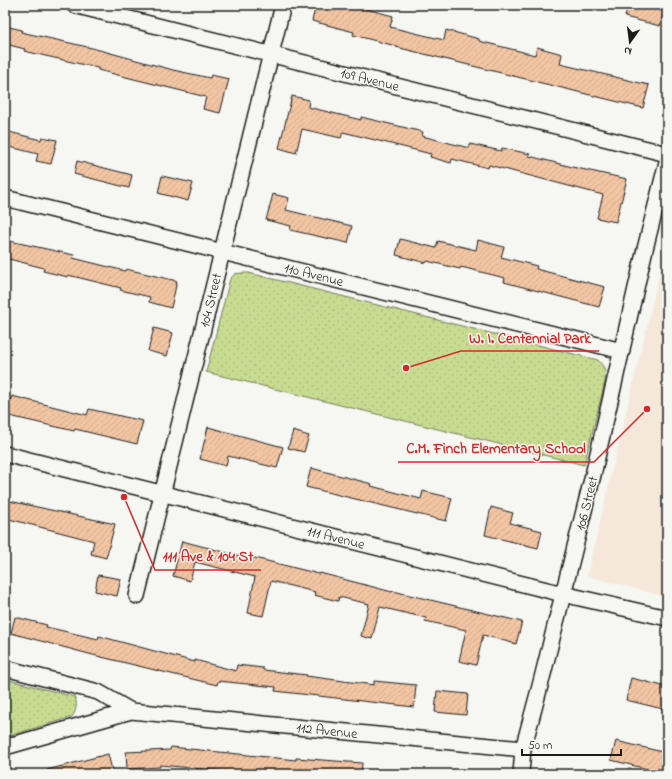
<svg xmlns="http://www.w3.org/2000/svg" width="672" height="779" viewBox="0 0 672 779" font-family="'Indie Flower',sans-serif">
<defs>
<pattern id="park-dots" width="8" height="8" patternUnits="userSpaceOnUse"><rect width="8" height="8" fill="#c8dc91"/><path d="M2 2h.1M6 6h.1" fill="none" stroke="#abbc7c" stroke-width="1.8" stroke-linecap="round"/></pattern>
<pattern id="building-hatch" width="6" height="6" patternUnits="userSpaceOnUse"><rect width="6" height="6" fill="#f3c6a3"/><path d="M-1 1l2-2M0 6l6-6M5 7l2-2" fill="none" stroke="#d0aa8c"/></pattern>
</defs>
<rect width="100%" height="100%" fill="#f6f6f2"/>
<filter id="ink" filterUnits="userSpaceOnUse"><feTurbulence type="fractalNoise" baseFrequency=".025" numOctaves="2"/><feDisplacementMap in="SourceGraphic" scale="8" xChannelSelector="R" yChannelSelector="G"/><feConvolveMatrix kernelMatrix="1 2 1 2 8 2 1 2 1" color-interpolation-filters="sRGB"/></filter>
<g filter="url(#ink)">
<path fill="#f5e8da" d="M667 242V597L587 576Z"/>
<path fill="url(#park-dots)" stroke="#727c56" d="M241 273H249L598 360C606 369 606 372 605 382L584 465 206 372 230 279 235 274Z
M5 679 75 697C77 704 77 710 72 717L5 737Z"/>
<path fill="url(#building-hatch)" stroke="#1c1c1c" d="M316 5H351L393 16 390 27 444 40 446 30 479 39V41L535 55 537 47 562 54 560 64 649 85 643 108 396 47V46L353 35 354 32 312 21Z
M628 5H666L660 26 625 17Z
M5 26 22 30 21 32 92 48 173 70 210 78 211 75 229 79 220 113 203 109 206 97 98 70V68L24 51 25 49 5 44Z
M292 96 309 100 308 107 361 120V117L423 132 422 136 469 148 470 144 501 151 502 148 530 154 529 156 572 167 627 179 616 222 597 218 603 195 489 165 488 168 452 159 451 163 430 157 431 154 343 132 341 138 302 129 296 153 279 148Z
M9 132 41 140 42 137 57 140 51 164 36 161 38 154 6 146Z
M77 161 132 175 129 188 74 174Z
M162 176 193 183 188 201 158 193Z
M273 194 289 198 286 210 352 226 348 243 290 230 291 226 266 220Z
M400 239 436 248 438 241 476 250 478 240 504 247 501 257 537 266 536 269 605 287 599 307 504 282 505 278 461 267 460 269 427 261 426 263 396 255Z
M5 240 74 255 73 258 125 271 126 269 177 281 171 308 149 302 150 297 120 290 121 288 68 275V277L43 271 44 268 5 258Z
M154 328 173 333 167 356 148 351Z
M12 396 87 415 89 409 143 421 137 444 75 429 74 431 5 415V398L11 400Z
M208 427 283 447 277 468 228 456 226 466 200 459Z
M293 431 309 436 304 452 288 448Z
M311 468 372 484 371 486 421 499 423 491 452 498 446 521 306 487Z
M5 500 115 524 106 558 91 554 94 541 5 518Z
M491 507 513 513 510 523 542 531 538 548 485 535Z
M182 541 247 558V556L319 574 320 573 392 592 393 591 522 622 516 644 483 635 476 665 459 661 466 630 425 621 426 618 380 607 372 639 361 636 369 604 339 597 338 601 314 595 315 592 271 581 263 616 248 613 255 577 195 562 190 581 173 576Z
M98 575 121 579 117 596 95 591Z
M15 617 47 625 46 627 98 639 99 636 195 662V660L236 671 237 665 263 668V670L307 675 306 676 374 685V681L416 685 414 707 275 691 276 687 218 681 217 685 89 654 11 633Z
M631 678 667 687V710L626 700Z
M437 691 468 694 466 715 435 712Z
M616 741 667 753V774L611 760Z
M171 747 296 760V758L362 763 361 774H255L160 765V767L127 769 126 752 170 750Z
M108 754 113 774H48L47 770Z"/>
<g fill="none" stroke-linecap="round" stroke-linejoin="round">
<defs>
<path id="minor" d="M74 5 667 154
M5 198 622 351
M5 454 563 594 667 618
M137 596 283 5
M5 668 98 692 131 711
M5 747 131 711 523 749
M521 774 523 749 540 686 593 475 645 249 667 162"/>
</defs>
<use href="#minor" stroke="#1c1c1c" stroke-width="18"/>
<use href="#minor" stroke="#f6f6f2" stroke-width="15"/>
</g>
</g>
<g text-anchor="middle" stroke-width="3" stroke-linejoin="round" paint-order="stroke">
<g font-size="14" fill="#1c1c1c" stroke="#f6f6f2">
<text transform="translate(370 79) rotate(14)" y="5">109 Avenue</text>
<text transform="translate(314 274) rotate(14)" y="5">110 Avenue</text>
<text transform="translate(210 300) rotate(-76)" y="5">104 Street</text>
<text transform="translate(586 503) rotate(-76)" y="5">106 Street</text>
<text transform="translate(336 537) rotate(14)" y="5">111 Avenue</text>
<text transform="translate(327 730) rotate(6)" y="5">112 Avenue</text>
</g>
</g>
<path fill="none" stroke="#d62828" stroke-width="1.5" d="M406 368L461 351H599M647 409L594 462H398M124 497L155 570H261"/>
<g fill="#d62828" stroke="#f6f6f2" stroke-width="1.5">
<circle cx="406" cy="368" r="4"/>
<circle cx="647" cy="409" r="4"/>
<circle cx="124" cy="497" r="4"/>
</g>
<g font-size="15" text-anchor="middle" font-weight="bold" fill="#d62828" stroke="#f6f6f2" stroke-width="3" stroke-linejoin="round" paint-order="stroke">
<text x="530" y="343">W. I. Centennial Park</text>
<text x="496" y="453">C.M. Finch Elementary School</text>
<text x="208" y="561">111 Ave &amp; 104 St</text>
</g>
<rect width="672" height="779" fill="none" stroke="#f6f6f2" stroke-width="20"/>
<rect x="10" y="10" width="652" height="759" fill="none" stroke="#1c1c1c" stroke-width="1.5" filter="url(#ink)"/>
<g transform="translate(630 42) rotate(194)" stroke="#f6f6f2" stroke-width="3" paint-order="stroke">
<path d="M0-3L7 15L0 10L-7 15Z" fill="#1c1c1c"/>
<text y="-6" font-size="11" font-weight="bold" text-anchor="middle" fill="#1c1c1c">N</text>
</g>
<path d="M522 749v6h99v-6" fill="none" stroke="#1c1c1c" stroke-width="2"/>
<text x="528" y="749" font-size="12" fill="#1c1c1c" stroke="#f6f6f2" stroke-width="3" paint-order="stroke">50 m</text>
</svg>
